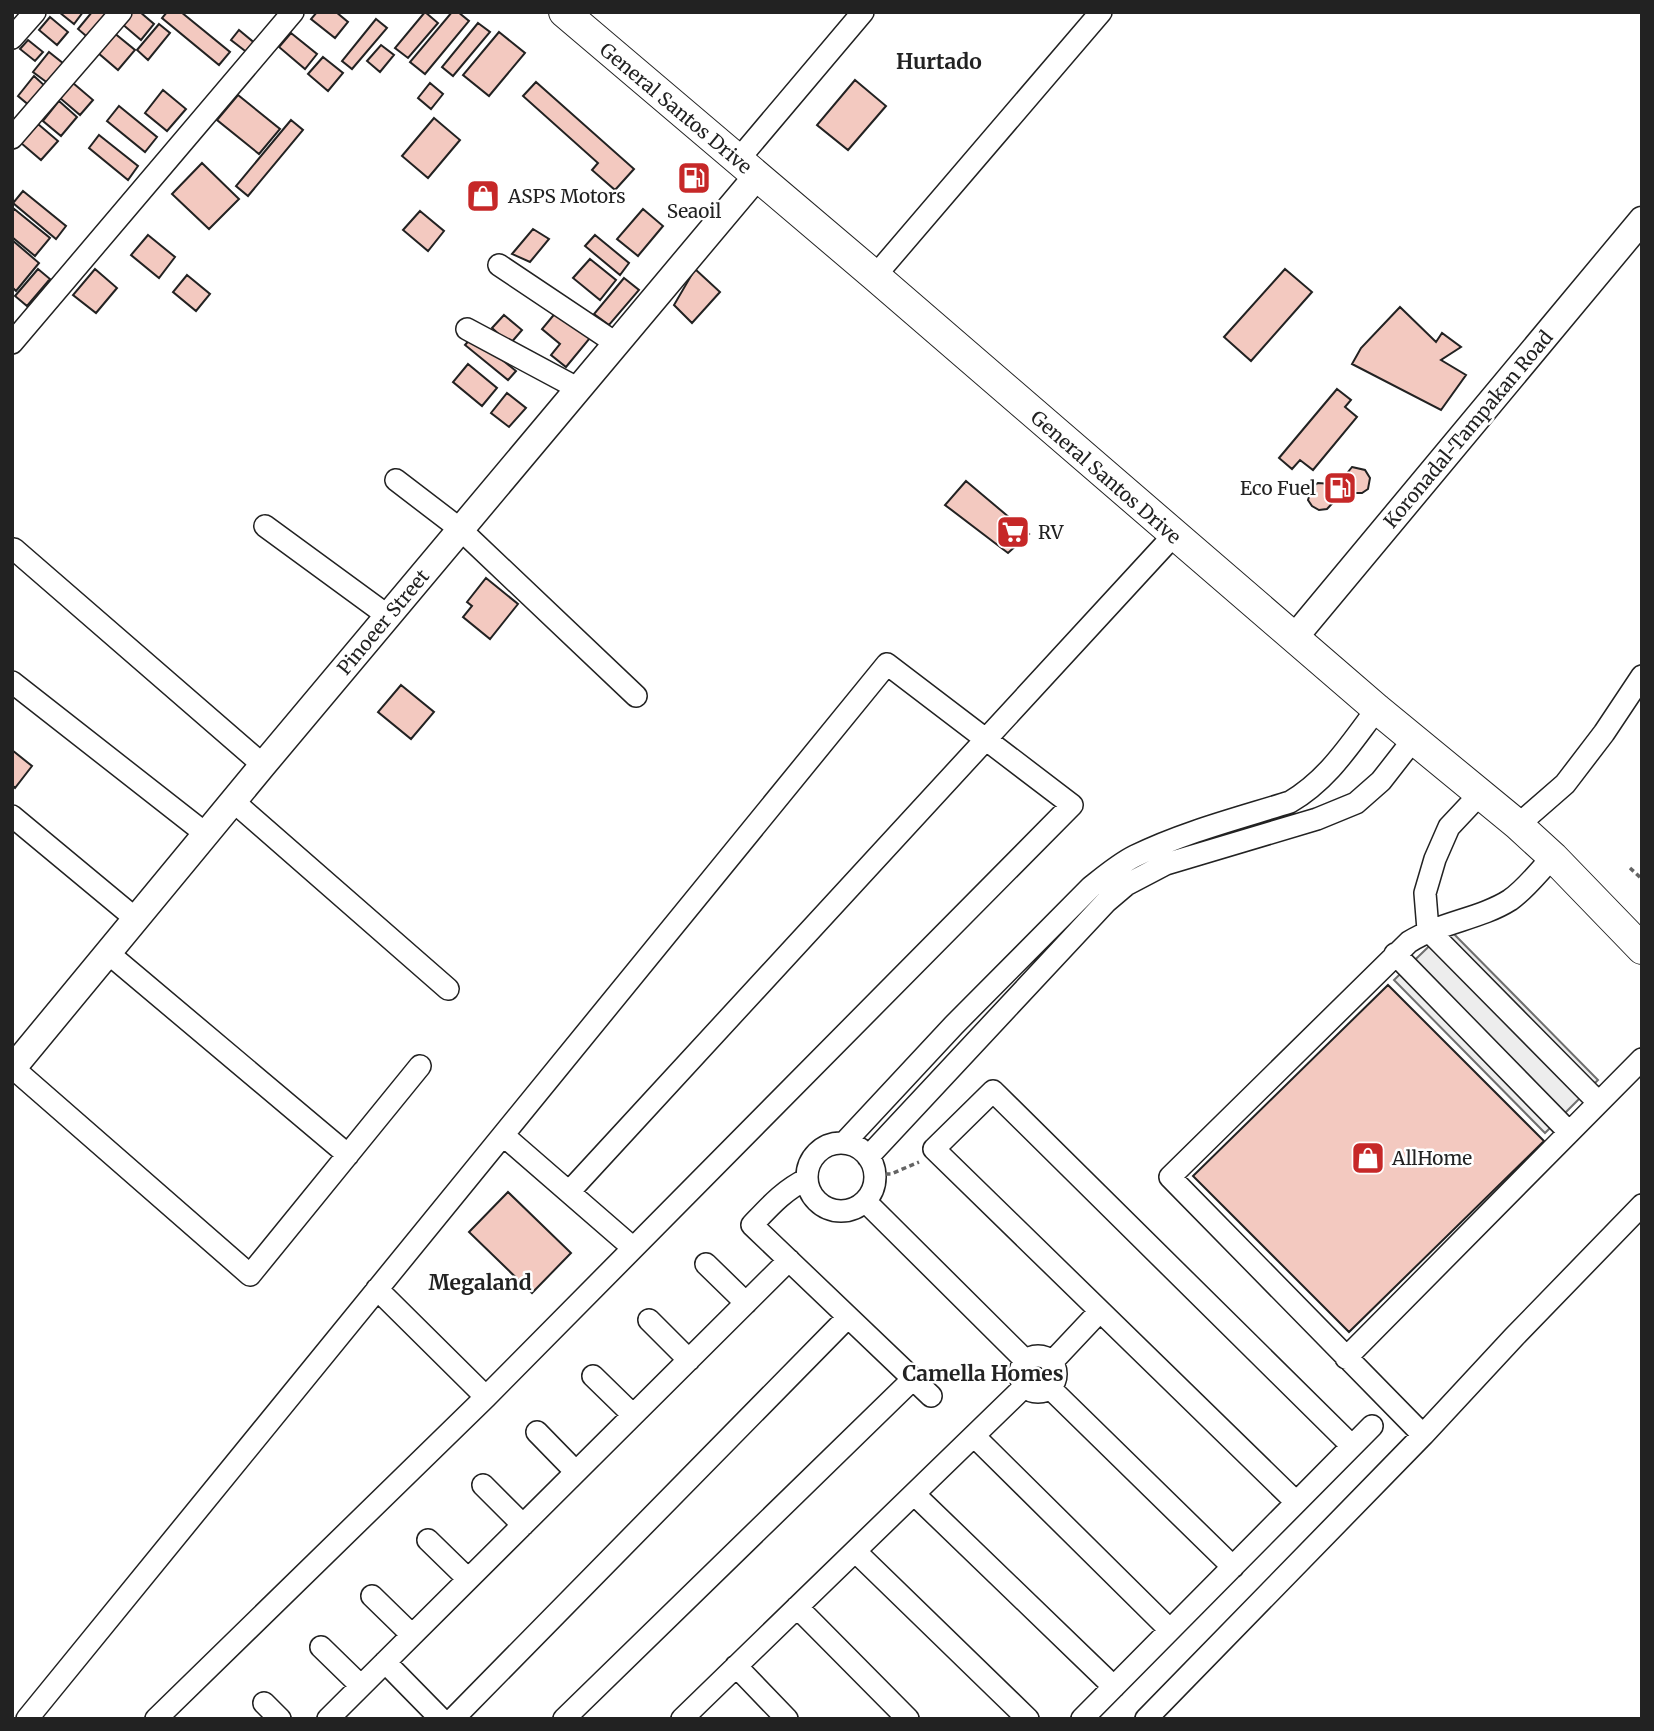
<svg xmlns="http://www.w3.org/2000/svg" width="1654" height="1731" viewBox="0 0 1654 1731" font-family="Merriweather,serif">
<rect width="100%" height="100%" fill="#fff"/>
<path fill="#ededed" stroke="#6f6f6f" stroke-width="2" d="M1448 928 1598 1080 1545 1133 1394 980Z"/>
<path fill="#f3c9c0" stroke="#222" stroke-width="2" d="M59 12H83L74 24Z
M92 12H104L111 18 92 41 78 29Z
M131 12H140L154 24 141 40 121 23Z
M167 12H181L230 52 219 65 162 18Z
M317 12H336L348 22 335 38 311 19Z
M425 12 438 23 408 58 395 48Z
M452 12H458L469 21 425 74 410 62Z
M50 17 68 32 57 45 39 30Z
M376 19 387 28 352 69 342 61Z
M478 23 490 32 453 76 442 67Z
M159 24 170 33 148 60 137 50Z
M239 30 257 45 249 54 231 40Z
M113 32 135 50 118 70 97 52Z
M499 32 525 53 489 96 463 75Z
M291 33 317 54 305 69 279 47Z
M28 40 43 52 35 61 20 49Z
M381 45 394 55 380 72 367 61Z
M49 52 69 68 53 87 33 72Z
M323 57 343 73 328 91 308 74Z
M34 76 46 87 30 106 18 96Z
M855 80 886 106 848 150 817 125Z
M536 82 634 169 615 190 592 170 598 163 523 96Z
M73 83 93 100 80 115 60 98Z
M430 83 443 94 431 109 418 98Z
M163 90 186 109 167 131 145 113Z
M238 95 280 129 259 154 217 120Z
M59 101 77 117 61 136 43 121Z
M119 106 157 137 145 152 107 121Z
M434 118 460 140 428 178 402 156Z
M291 120 303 130 248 196 236 186Z
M38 124 58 141 41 160 21 143Z
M99 135 138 166 128 180 89 148Z
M202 163 239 199 209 229 172 194Z
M23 191 66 226 56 239 13 203Z
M13 208 50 238 35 256 12 237Z
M643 209 663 226 638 256 617 239Z
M420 211 444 231 428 251 403 230Z
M533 229 549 239 530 262 512 254Z
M148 235 175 257 159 278 131 255Z
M595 235 629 263 620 275 585 246Z
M12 240 39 263 16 291 12 287Z
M590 259 616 280 600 300 573 278Z
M38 269 50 279 27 306 15 296Z
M95 269 117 288 96 313 73 295Z
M695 269 720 292 692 323 674 305Z
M1285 269 1312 292 1251 361 1224 337Z
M187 275 210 294 196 311 173 292Z
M624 278 639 290 609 325 594 314Z
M1400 307 1436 342 1442 333 1461 347 1441 360 1466 375 1441 410 1352 364 1361 348Z
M557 311 590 338 566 367 551 355 560 344 542 329Z
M504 315 522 330 510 344 492 328Z
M473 336 516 371 508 380 465 345Z
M468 364 497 388 482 406 453 382Z
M1337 389 1351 400 1345 407 1357 417 1313 470 1300 460 1292 469 1279 458Z
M507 393 526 408 509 427 491 413Z
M1352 467 1365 470 1370 478 1368 489 1362 493H1345L1339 496 1327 509 1319 510 1312 506 1308 500 1312 487 1318 483 1332 484 1340 482Z
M966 481 1029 534 1008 553 945 505Z
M486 578 518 604 490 639 463 617 472 606 467 602Z
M401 685 434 712 411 739 378 712Z
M12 750 32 766 15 788 12 785Z
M1388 985 1544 1141 1349 1332 1193 1176Z
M508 1192 571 1253 532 1293 469 1232Z"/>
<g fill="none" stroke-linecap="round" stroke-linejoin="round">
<defs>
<path id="minor" d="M12 38 35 12
M12 138 121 12
M738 160 863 12
M499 265 617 344
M875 276 1101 12
M467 329 579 389
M12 343 293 12
M396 480 460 529 636 696
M265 526 388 616
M12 551 14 549 263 765
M12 682 206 834
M1480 794 1449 827 1435 859 1425 893 1428 930 1598 1102
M233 801 448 989
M12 816 136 919
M1518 825 1565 784 1604 733 1642 676
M108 953 348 1155
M1395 954 1569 1132
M13 1068 250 1275 420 1066
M503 1135 632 1247
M844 1143 954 1025 1091 887C1105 876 1119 864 1135 856 1184 832 1239 818 1290 802 1329 779 1350 744 1377 709
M807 1177a34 34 0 1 1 68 0a34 34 0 1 1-68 0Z
M868 1157 1106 902 1126 885 1166 864 1317 819 1356 803 1381 781 1413 740
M807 1179C784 1190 770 1206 752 1225L931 1396
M569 1192 1174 535
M865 1201 1025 1360
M706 1264 746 1303
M377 1289 486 1397
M649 1320 689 1360
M1020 1374a18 18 0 1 1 36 0a18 18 0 1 1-36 0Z
M1346 1358 1642 1059
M1052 1362 1100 1311
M593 1376 633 1415
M1050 1388 1233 1567
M537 1432 576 1472
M1423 1435 1170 1177 1409 942C1441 922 1480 919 1510 900 1526 889 1540 870 1553 857
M974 1436 1170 1630
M483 1485 523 1525
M914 1494 1114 1687
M1296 1502 934 1149 993 1091 1352 1446
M428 1540 468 1579
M855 1551 1028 1719
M372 1596 412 1635
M797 1607 908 1719
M321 1647 361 1686
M385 1662 441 1719
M736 1666 787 1719
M264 1703 280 1719
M27 1719 887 664 1072 805 486 1397 156 1719
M328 1719 789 1260
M453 1719 848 1317
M564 1719 913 1379
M682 1719 1024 1387
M1082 1719 1372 1426
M1146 1719 1423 1435 1514 1337 1642 1205"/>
<path id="major" d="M1294 638 1642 220
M12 1069 263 765 757 176"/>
<path id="highway" d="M564 12 875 276 1377 709 1518 825 1553 857 1642 949"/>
</defs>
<use href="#minor" stroke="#222" stroke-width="24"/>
<use href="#major" stroke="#222" stroke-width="29"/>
<use href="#highway" stroke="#222" stroke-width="32"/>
<path stroke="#646464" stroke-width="3.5" stroke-dasharray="5 3.5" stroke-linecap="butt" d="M1630 868 1642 879
M877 1174H891L919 1162"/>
<use href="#minor" stroke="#fff" stroke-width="21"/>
<use href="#major" stroke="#fff" stroke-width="26"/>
<use href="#highway" stroke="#fff" stroke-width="30"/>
</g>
<defs>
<symbol id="fuel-square" viewBox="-11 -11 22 22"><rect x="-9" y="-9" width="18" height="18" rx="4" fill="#c62828" stroke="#fff"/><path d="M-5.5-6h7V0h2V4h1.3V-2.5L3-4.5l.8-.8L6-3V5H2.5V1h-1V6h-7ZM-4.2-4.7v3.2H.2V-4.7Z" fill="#fff"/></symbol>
<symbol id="shop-square" viewBox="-11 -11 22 22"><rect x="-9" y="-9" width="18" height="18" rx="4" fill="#c62828" stroke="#fff"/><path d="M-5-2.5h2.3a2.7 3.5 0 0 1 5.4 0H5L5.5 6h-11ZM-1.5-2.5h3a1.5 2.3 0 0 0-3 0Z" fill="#fff"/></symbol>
<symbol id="supermarket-square" viewBox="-11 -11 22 22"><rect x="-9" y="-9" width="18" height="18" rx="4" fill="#c62828" stroke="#fff"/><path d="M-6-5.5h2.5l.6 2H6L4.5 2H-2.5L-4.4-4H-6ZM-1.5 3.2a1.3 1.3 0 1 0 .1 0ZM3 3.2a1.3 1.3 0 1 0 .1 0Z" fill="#fff"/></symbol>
</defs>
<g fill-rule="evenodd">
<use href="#fuel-square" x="675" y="159" width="38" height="38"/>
<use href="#shop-square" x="464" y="177" width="38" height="38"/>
<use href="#fuel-square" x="1321" y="469" width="38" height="38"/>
<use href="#supermarket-square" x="994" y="513" width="38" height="38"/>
<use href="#shop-square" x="1349" y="1139" width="38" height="38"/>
</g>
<g text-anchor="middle" stroke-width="5" stroke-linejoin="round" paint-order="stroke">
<g font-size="19" fill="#222" stroke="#fff">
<text transform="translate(676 108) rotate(40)" y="7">General Santos Drive</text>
<text transform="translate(1468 429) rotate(-50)" y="7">Koronadal-Tampakan Road</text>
<text transform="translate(1106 477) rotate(41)" y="7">General Santos Drive</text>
<text transform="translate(383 622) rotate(-50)" y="7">Pinoeer Street</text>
</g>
<g font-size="19" fill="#222" stroke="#fff" text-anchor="start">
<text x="508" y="203">ASPS Motors</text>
<text x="694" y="218" text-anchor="middle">Seaoil</text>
<text x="1316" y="495" text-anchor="end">Eco Fuel</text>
<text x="1038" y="539">RV</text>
<text x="1392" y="1165">AllHome</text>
</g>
<g font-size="21" font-weight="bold" fill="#222" stroke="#fff">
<text x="939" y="69">Hurtado</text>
<text x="480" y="1290">Megaland</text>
<text x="983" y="1381">Camella Homes</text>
</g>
</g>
<rect width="1654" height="1731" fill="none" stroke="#222222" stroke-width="28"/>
</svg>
